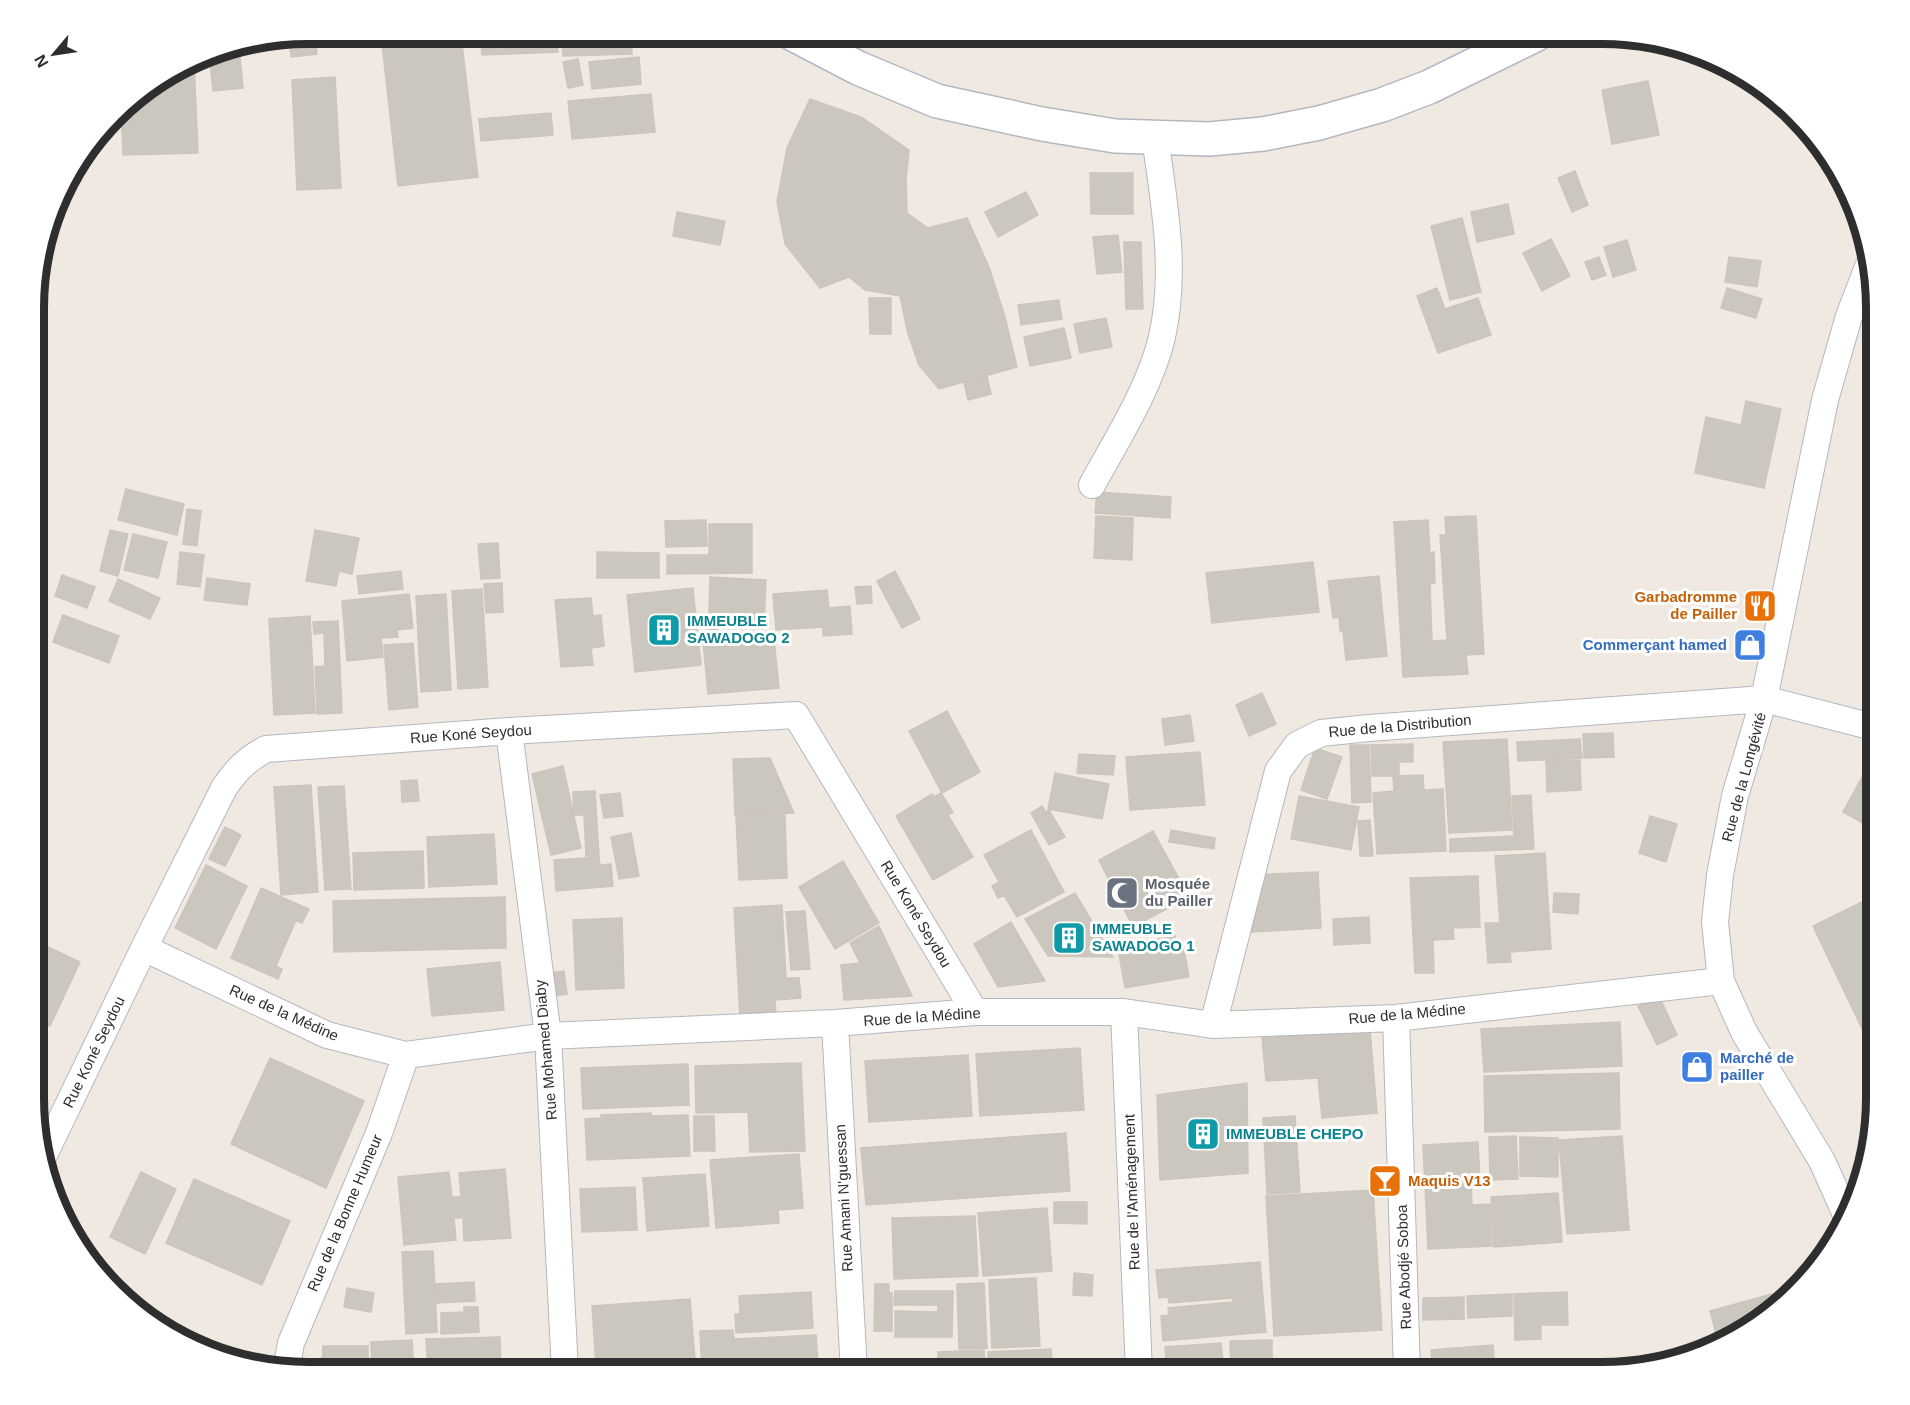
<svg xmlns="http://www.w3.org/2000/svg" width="1910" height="1405" viewBox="0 0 1910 1405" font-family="Arial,sans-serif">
<rect width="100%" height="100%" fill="#efe9e1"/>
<path fill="#cbc7bf" stroke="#cbc5ba" stroke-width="1.5" d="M307 33H315L317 54 291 57 289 36Z
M480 33H557L558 52 482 55Z
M562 33H631L632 54 563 56Z
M461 36 478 177 398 186 382 44Z
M239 46 243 88 213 91 209 53 219 48Z
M639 57 641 84 592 89 589 62Z
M578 59 583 85 568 88 563 62Z
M194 62 198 153 123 155 121 107 127 101Z
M335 77 341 188 297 190 292 80Z
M1648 81 1659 135 1612 144 1602 90Z
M651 94 655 132 572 139 568 101Z
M810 99 861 117 909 150 906 179 907 213 928 228 967 218 989 267 1005 317 1017 367 939 389 919 365 908 334 900 296 865 290 849 277 820 288 785 244 777 202 787 148Z
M551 113 553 135 481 141 479 119Z
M1575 171 1588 205 1572 212 1558 178Z
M1090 173H1133V214H1091Z
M1026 192 1038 215 998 237 985 212Z
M1508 204 1514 234 1477 242 1471 212Z
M677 212 725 221 720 245 673 236Z
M1462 218 1481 292 1450 300 1431 226Z
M1118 235 1122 272 1097 274 1093 237Z
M1551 239 1570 276 1542 291 1523 253Z
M1627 240 1636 270 1613 277 1604 247Z
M1124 242H1141L1143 309H1126Z
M1599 257 1606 275 1592 280 1585 262Z
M1729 257 1761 261 1757 287 1725 282Z
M1437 288 1445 309 1478 298 1491 335 1438 353 1417 296Z
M1727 288 1762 299 1756 318 1721 308Z
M869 298H891V334H870Z
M1059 300 1062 319 1021 325 1018 305Z
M1106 318 1112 347 1080 353 1074 324Z
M1064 328 1071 358 1030 366 1024 337Z
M987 376 991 394 968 400 964 382Z
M1746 401 1781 409 1764 488 1695 473 1706 417 1741 425Z
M126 489 184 504 177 535 118 520Z
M1097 492 1171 497 1170 518 1095 513Z
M187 509 201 511 197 546 183 544Z
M1096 516 1133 518 1132 560 1094 558Z
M1476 516 1484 654 1466 655 1468 674 1403 677 1394 522 1428 520 1430 553 1434 552 1435 583 1430 584 1432 641 1447 640 1440 535H1446L1445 517Z
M706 520 707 546 666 547 665 521Z
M709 524H752V573L667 574V555H709Z
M110 530 128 534 118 576 100 571Z
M315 530 359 538 352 574 339 571 336 586 306 581Z
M133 534 167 542 158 578 124 570Z
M498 543 500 578 481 579 478 544Z
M180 552 204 555 200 587 177 584Z
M597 552 659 553V578H597Z
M1313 562 1319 612 1212 623 1206 573Z
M401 571 403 589 359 594 357 576Z
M895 571 920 619 902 628 877 581Z
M62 575 95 587 87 608 55 596Z
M1379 576 1387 656 1346 660 1343 631H1340L1339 617 1333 618 1328 581Z
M710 577 766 580 764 627 722 624V613H709Z
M207 578 250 584 247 605 204 600Z
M118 579 160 598 150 619 109 601Z
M502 583 503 612 486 613 484 584Z
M871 586 872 603 857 604 855 587Z
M693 588 701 665 635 672 627 595Z
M482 589 488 687 458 689 452 591Z
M827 590 829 608 850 606 852 634 823 636V627L776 630 773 594Z
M409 594 413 628 397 630 398 637 381 638 383 657 347 661 342 601Z
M446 594 451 690 421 692 416 596Z
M591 598 593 616 601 615 604 646 591 648 593 665 561 667 555 600Z
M63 615 119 636 109 663 53 642Z
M310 616 315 713 274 715 269 619Z
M338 621 342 713 317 714 315 667 325 666 324 633 314 634 313 622Z
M717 629 719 644 774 639 779 688 708 694 702 631Z
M413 643 418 707 389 710 384 645Z
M1262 693 1276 724 1249 736 1236 705Z
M947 711 980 772 942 793 909 731Z
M1190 715 1194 741 1165 745 1162 719Z
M1613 733 1614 757 1584 758 1583 734Z
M1507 739 1512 830 1449 833 1443 742Z
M1580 739 1582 758 1518 761 1517 742Z
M1413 744V762H1399V776H1372L1371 745Z
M1350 745H1369L1371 802 1352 803Z
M1315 748 1342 757 1327 799 1301 790Z
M1200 752 1205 805 1130 810 1126 757Z
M1079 754 1115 756 1113 775 1077 773Z
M1873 757 1877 760V831L1843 812Z
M770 758 794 813 735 815 733 759Z
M1580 760 1581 790 1547 792 1546 761Z
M563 766 581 848 551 855 532 774Z
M1055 773 1109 784 1102 819 1048 809Z
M1423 775 1424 790 1443 789 1446 851 1377 854 1373 793 1394 791 1393 776Z
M417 780 419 801 402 802 401 781Z
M311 785 318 892 281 895 274 787Z
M344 786 351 889 325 890 318 787Z
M595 791 599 856H586L584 815H574L573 792Z
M620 793 623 816 604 818 600 795Z
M941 793 953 812 948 815 973 857 933 880 896 816 932 794 934 797Z
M1531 795 1534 849 1450 852V839L1514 836 1512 796Z
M1299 796 1359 807 1351 850 1291 839Z
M1042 806 1046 812 1049 810 1065 837 1049 845 1031 813Z
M785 815 787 878 739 880 736 816Z
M1650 816 1677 824 1666 862 1639 853Z
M1370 820 1373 856H1360L1358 821Z
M225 827 241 835 225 866 209 859Z
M1031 830 1064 892 1017 917 1004 895 998 898 992 886 999 882 984 855Z
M1171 830 1215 838 1214 849 1169 842Z
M1153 831 1189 897 1133 927 1099 860Z
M631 833 639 876 619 879 611 837Z
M494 834 497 884 429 887 427 837Z
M423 851 424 888 354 890 353 853Z
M1545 853 1551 949 1510 952 1511 962 1488 963 1485 923H1500L1495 856Z
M599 857 600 865 611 864 613 886 556 891 554 860Z
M843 861 879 923 835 949 799 887Z
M206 865 247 886 216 949 175 928Z
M1318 872 1321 928 1252 932 1249 875Z
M1478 876 1480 927 1453 928 1454 939 1433 940 1434 973H1415L1410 878Z
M261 888 309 909 302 923 296 920 276 966 282 969 278 979 231 958Z
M1075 893 1113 957 1048 956 1025 919Z
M1554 893 1579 894 1578 914 1553 912Z
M1876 895H1877L1876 1058 1813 926Z
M505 897 506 948 334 952 333 901Z
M782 905 786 978H799L801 998 775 1000 776 1016 740 1018 734 908Z
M805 911 810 969 791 970 786 912Z
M1369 917 1370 943 1334 945 1333 919Z
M622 918 624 988 576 990 573 920Z
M1011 922 1045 981 998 987 974 944Z
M879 926 912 996 844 1000 841 965 860 963 850 943Z
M1175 936 1176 945 1183 944 1189 977 1125 988 1119 954 1148 949 1147 941Z
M38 942 80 962 50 1026 34 1019V951Z
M500 962 504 1010 432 1016 427 969Z
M564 971 567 994 546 997 543 974Z
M1659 996 1677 1035 1657 1045 1638 1006Z
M1620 1022 1622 1066 1484 1072 1481 1029Z
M1370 1030 1377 1113 1322 1118 1318 1078 1266 1081 1262 1038Z
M1080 1048 1084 1110 980 1116 976 1054Z
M968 1055 972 1116 869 1122 865 1061Z
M270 1058 364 1101 326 1188 231 1144Z
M801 1063 805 1151 750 1152 748 1112 696 1113 695 1066Z
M688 1064 689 1105 583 1109 581 1068Z
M1619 1073 1620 1129 1485 1132 1484 1076Z
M1247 1083 1248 1173 1160 1180 1157 1095Z
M651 1113V1116L688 1115 690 1156 587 1160 585 1119 601 1118V1115Z
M694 1116H714L715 1151H694Z
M1295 1116 1300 1192 1267 1194 1263 1118Z
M1066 1133 1070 1191 866 1205 861 1148Z
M1516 1136 1518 1179 1490 1180 1489 1137Z
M1622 1136 1629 1230 1567 1234 1559 1140Z
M1520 1137 1558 1138V1177L1520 1176Z
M1478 1142 1480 1182H1471L1472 1205 1490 1204 1492 1246 1428 1249 1423 1145Z
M799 1154 803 1208 778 1210 779 1223 716 1228 710 1160Z
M505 1169 511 1238 464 1241 463 1218H454L456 1240 404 1245 398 1177 449 1172 452 1197H461L459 1173Z
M141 1172 176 1189 145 1254 110 1237Z
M705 1174 709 1226 647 1231 643 1178Z
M194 1179 290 1221 262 1285 166 1243Z
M635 1187 637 1230 582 1232 580 1189Z
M1373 1190 1382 1330 1274 1336 1266 1196Z
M1558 1193 1562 1242 1494 1247 1491 1197Z
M1054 1202H1087V1224L1054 1223Z
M1047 1208 1052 1271 983 1276 978 1213Z
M975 1216 978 1276 894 1279 892 1218Z
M433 1251 437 1332 406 1334 402 1252Z
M1260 1262 1266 1332 1163 1341 1161 1316 1169 1315 1168 1308 1233 1302V1298L1169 1303 1168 1297 1159 1298 1156 1270Z
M1074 1273 1093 1275 1092 1296 1073 1295Z
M1036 1278 1040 1346 992 1348 989 1280Z
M474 1282 475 1301 437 1303 436 1284Z
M984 1283 987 1348 959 1349 957 1284Z
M875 1284H889V1293H892V1331H874Z
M347 1288 374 1293 371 1312 344 1307Z
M895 1291H953L952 1337H895V1311L938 1312V1305H894Z
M811 1292 813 1328 736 1333 735 1314H740L739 1296Z
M1567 1292 1568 1325H1541V1339L1515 1340 1514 1294Z
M1512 1294V1316L1468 1318 1467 1296Z
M1772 1294 1775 1304 1724 1344 1719 1345 1710 1311Z
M1464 1297V1319L1423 1320V1298Z
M690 1299 695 1360 596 1367 592 1306Z
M464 1307H478L479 1332 441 1334V1313L464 1312Z
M733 1330 734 1339 816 1335 818 1364 702 1370 700 1331Z
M500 1337 501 1372 428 1371 426 1339Z
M412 1340 414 1371H372L371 1342Z
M1272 1340V1372H1231L1230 1341Z
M1221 1343 1224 1372H1167L1165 1347Z
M1493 1345 1495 1372H1433L1431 1350Z
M323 1346H368V1371H320V1366H322Z
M1051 1349 1053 1372H989L988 1352Z
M984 1350 985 1372H939L938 1352Z
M934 1360V1372H889V1361Z
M1546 1365V1372H1500V1366Z"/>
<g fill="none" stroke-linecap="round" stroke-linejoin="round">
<defs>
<path id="street" d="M1092 485C1117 439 1150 388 1162 337 1177 270 1164 203 1155 137
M509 731 548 1036 565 1372
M144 948 327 1035 406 1055 548 1036 835 1023 975 1012H1124L1213 1025 1396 1018 1721 981
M1124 1012 1139 1372
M1396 1018 1407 1372
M835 1023 854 1372
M1213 1025 1278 771 1297 745 1321 733 1369 728 1764 699 1877 728
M44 1155 144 948 224 788C237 769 246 760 266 749L509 731 796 715 975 1012
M1847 1217 1822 1161 1744 1032 1721 981 1715 922 1720 875 1735 796 1764 699 1825 400 1849 316 1868 267
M286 1371 291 1343 379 1133 406 1055"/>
<path id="secondary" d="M791 33 858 68 937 101 1042 124 1115 136 1209 139 1263 134 1319 123 1382 105 1429 87 1537 34"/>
</defs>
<use href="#street" stroke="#b4b7c1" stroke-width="28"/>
<use href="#secondary" stroke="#b4b7c1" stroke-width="36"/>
<use href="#street" stroke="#fff" stroke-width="26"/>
<use href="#secondary" stroke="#fff" stroke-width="33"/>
</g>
<defs>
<symbol id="restaurant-square" viewBox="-11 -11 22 22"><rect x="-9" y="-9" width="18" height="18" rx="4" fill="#e8710a" stroke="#fff"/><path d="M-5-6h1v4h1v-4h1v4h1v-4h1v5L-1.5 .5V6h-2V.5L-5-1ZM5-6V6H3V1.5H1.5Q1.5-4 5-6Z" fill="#fff"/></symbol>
<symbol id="building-square" viewBox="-11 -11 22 22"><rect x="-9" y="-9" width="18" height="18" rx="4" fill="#0f9aa8" stroke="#fff"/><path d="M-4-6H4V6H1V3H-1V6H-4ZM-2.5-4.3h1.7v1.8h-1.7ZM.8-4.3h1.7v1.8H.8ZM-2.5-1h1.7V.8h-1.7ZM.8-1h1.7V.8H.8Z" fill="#fff"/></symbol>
<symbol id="shop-square" viewBox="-11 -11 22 22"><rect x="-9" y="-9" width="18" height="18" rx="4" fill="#3f7fe0" stroke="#fff"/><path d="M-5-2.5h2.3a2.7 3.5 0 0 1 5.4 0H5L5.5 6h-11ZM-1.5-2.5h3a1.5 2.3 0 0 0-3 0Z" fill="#fff"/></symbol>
<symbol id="mosque-square" viewBox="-11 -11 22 22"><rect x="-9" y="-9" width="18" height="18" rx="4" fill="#6b7280" stroke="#fff"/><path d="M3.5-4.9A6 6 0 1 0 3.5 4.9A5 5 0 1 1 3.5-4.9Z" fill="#fff"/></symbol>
<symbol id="bar-square" viewBox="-11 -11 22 22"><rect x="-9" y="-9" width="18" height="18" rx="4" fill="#e8710a" stroke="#fff"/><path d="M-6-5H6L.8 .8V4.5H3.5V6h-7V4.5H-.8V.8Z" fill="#fff"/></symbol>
</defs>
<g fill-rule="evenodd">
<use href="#restaurant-square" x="1741" y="587" width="38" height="38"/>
<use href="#building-square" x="645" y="611" width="38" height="38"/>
<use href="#shop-square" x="1731" y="626" width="38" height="38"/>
<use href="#mosque-square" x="1103" y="874" width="38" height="38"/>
<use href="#building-square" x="1050" y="919" width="38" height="38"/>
<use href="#shop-square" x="1678" y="1048" width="38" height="38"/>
<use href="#building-square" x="1184" y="1115" width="38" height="38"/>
<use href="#bar-square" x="1366" y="1162" width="38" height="38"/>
</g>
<g text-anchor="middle" stroke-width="6" stroke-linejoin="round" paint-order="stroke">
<g font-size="15" font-weight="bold" fill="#c56008" stroke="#fff" text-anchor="end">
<text x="1737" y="602">Garbadromme<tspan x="1737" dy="17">de Pailler</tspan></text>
<text x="1408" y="1186" text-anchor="start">Maquis V13</text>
</g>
<g font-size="15" font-weight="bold" fill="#0d838f" stroke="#fff" text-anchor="start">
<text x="687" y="626">IMMEUBLE<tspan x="687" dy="17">SAWADOGO 2</tspan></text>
<text x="1092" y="934">IMMEUBLE<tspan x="1092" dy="17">SAWADOGO 1</tspan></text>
<text x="1226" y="1139">IMMEUBLE CHEPO</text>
</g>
<g font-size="15" font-weight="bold" fill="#366cbe" stroke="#fff" text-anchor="end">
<text x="1727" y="650">Commerçant hamed</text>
<text x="1720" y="1063" text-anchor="start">Marché de<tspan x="1720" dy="17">pailler</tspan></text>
</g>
<g font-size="15" fill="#2e2e2e" stroke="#fff">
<text transform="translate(1400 726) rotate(-5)" y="5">Rue de la Distribution</text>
<text transform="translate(471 734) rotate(-4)" y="5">Rue Koné Seydou</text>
<text transform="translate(1744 777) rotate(-75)" y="5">Rue de la Longévité</text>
<text transform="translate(916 914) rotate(59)" y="5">Rue Koné Seydou</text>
<text transform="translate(284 1013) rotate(24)" y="5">Rue de la Médine</text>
<text transform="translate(1407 1014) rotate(-5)" y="5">Rue de la Médine</text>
<text transform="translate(922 1017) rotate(-4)" y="5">Rue de la Médine</text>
<text transform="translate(546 1050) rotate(-95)" y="5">Rue Mohamed Diaby</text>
<text transform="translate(94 1052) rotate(-64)" y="5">Rue Koné Seydou</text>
<text transform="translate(1132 1192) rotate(-92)" y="5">Rue de l'Aménagement</text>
<text transform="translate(844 1198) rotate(-93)" y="5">Rue Amani N'guessan</text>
<text transform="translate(345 1213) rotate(-67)" y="5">Rue de la Bonne Humeur</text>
<text transform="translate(1404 1267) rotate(-92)" y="5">Rue Abodjé Soboa</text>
</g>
<g font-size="15" font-weight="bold" fill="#5b616d" stroke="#fff" text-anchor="start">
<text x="1145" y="889">Mosquée<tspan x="1145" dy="17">du Pailler</tspan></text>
</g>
</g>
<path d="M0 0H1910V1405H0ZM308 44H1602A264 264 0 0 1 1866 308V1098A264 264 0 0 1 1602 1362H308A264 264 0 0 1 44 1098V308A264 264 0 0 1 308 44Z" fill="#fff" fill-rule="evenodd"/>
<path fill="none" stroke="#2e2e2e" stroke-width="8" d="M308 44H1602A264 264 0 0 1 1866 308V1098A264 264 0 0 1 1602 1362H308A264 264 0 0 1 44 1098V308A264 264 0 0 1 308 44Z"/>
<g transform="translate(54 54) rotate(241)" stroke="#ffffff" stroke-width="4.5" paint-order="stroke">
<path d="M0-4.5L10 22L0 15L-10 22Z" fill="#2e2e2e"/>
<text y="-9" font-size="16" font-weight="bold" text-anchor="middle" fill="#2e2e2e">N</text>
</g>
</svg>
